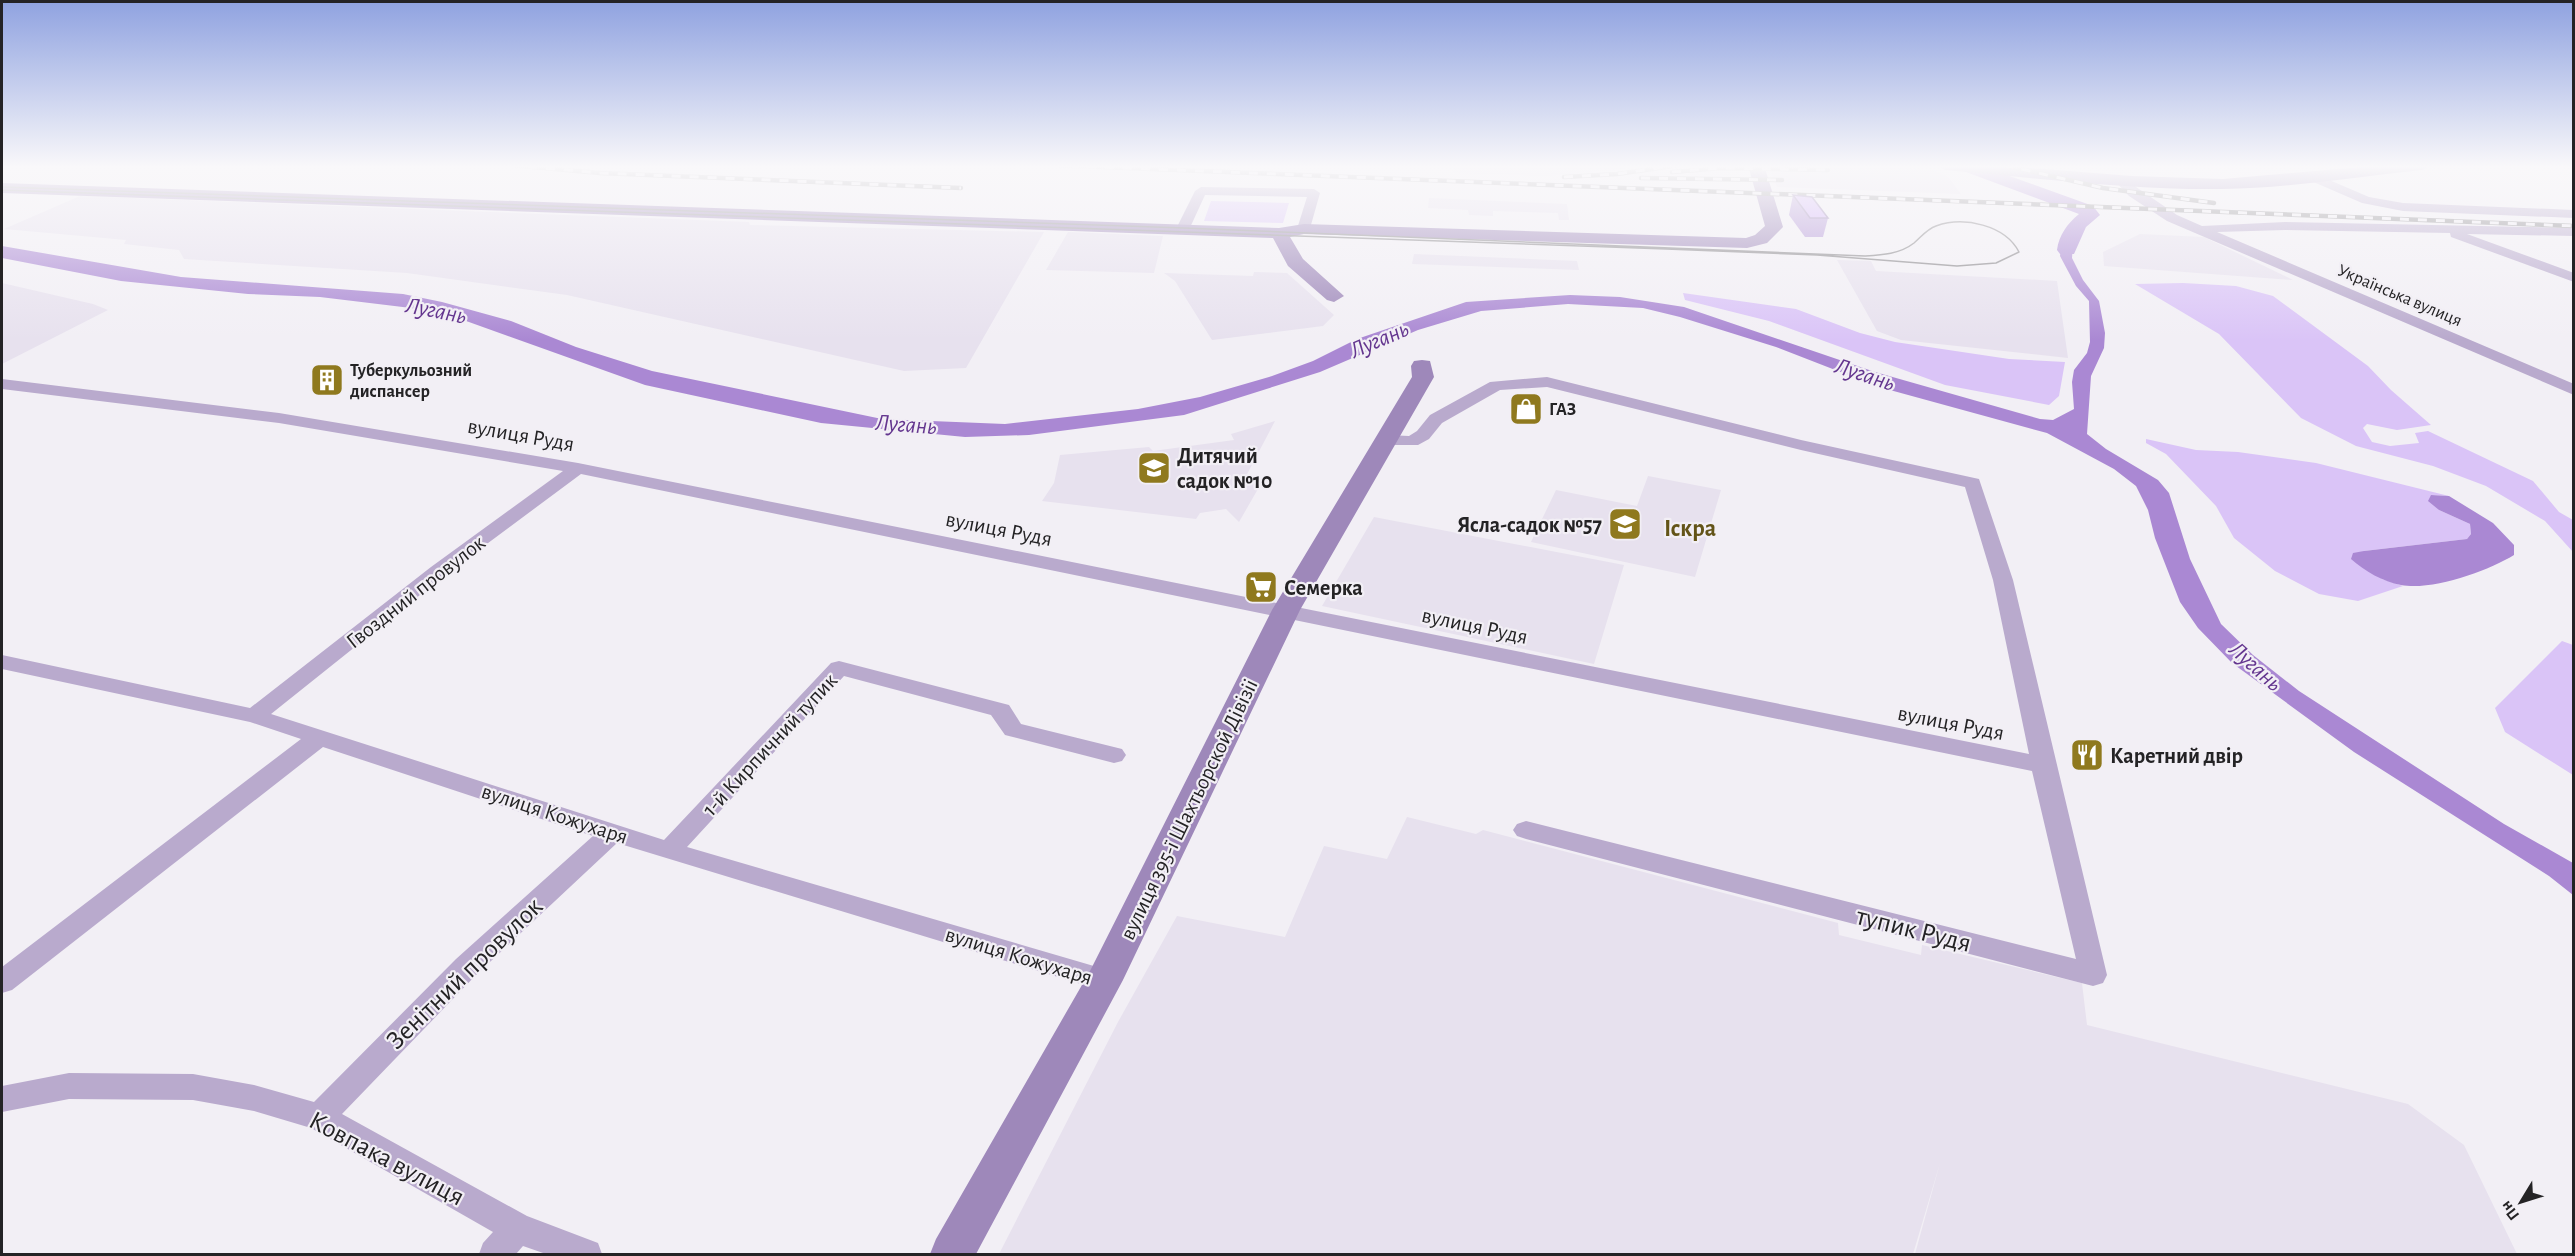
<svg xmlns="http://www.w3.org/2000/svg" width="2575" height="1256" viewBox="0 0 2575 1256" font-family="'Alegreya Sans',sans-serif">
<rect width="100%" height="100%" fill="#f2eff5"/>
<path fill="#e7e1ee" d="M1454 165H1665L1546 176 1452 173Z
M1768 165H1879L1936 171 1948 177 1961 194 1777 187Z
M80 196 749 222 750 225 1044 232 966 368 904 371 567 295 407 273 184 259 179 250 124 244 126 240 4 229Z
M1429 198 1567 204 1569 220H1559L1558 213 1493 211V216L1469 215 1468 210 1428 208Z
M1068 232 1163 236 1154 273 1046 270Z
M2140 234 2204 237 2293 280 2104 266 2103 252Z
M1414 254 1577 261 1579 270 1412 264Z
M1837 260 1871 261 1876 271 2057 281 2068 358 1901 340 1877 331Z
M1254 272 1287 273 1334 315 1323 326 1212 340 1175 281 1164 273 1253 276Z
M2 283 93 304 108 310 2 364Z
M1275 421 1245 478 1262 482 1239 522 1226 509 1200 513 1196 519 1042 501 1054 483 1060 455 1149 447 1153 451 1234 440 1231 434Z
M1648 476 1721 490 1695 577 1531 542 1556 490 1637 506Z
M1374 517 1624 565 1594 664 1322 606Z
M1407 817 1476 834 1483 830 1838 923 1839 935 1921 955 1922 945 2082 983 2087 1025 2408 1104 2464 1145 2517 1254H1915L1940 1163 1913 1254H999L1118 1022 1177 916 1285 937 1324 846 1387 859Z"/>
<path fill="#dac4f7" d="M1211 201 1289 203 1283 223 1204 221Z
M2183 283 2236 286 2273 296 2368 366 2391 390 2431 425 2397 430 2367 424 2363 428 2372 442 2390 446 2419 443 2415 433 2428 431 2533 481 2559 512 2573 520V552L2545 521 2486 486 2433 466 2356 446 2301 418 2219 334 2135 284Z
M1683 293 1796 309 1860 333 1895 342 2009 359 2065 362 2059 396 2049 405 1945 385 1769 321 1685 300Z
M2146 439 2196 450 2238 452 2316 463 2449 496 2431 495 2439 510 2470 524 2471 534 2467 539 2364 551 2382 579 2403 586 2358 601 2319 594 2275 571 2234 538 2216 506 2166 454 2146 443Z
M2562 641 2573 645V775L2505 732 2495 708Z"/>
<path fill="#aa88d3" d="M2081 215 2091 219 2084 223 2080 236 2073 244 2072 258 2083 280 2099 301 2105 333 2104 348 2091 376 2087 434 2106 449 2158 480 2169 493 2190 559 2221 624 2253 655 2299 691 2504 824 2573 863V895L2549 876 2354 752 2232 663 2198 628 2180 602 2155 538 2148 510 2136 486 2114 469 2047 433 1879 387 1776 347 1680 317 1643 308 1568 304 1481 311 1418 330 1320 372 1184 415 1029 435 965 437 821 423 645 385 455 317 411 308 320 297 248 294 121 281 2 258V246L181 277 403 294 442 302 511 321 576 347 652 371 882 419 1005 424 1138 409 1200 397 1269 377 1313 361 1357 339 1466 302 1570 295 1620 297 1684 307 1875 372 2040 419 2053 420 2074 409 2072 382 2074 370 2087 353 2090 342 2089 301 2076 286 2060 256 2062 238Z
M2431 495 2449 496 2493 523 2514 545V555C2488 571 2432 591 2401 585 2383 582 2365 571 2351 559L2353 553 2364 551 2467 539 2471 534 2470 524 2439 510 2428 501Z"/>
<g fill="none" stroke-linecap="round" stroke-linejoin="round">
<path fill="#aa88d3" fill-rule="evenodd" d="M1955 165H1979L2093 206 2100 215 2086 227 2074 254H2060L2057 250C2059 235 2067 224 2079 214L1958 169Z"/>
<path fill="#b9aacd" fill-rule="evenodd" d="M2313 173 2369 197 2403 203 2574 210V218L2403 211 2362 203 2309 180V174Z
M2120 176 2177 215 2202 226 2285 222 2574 228V236L2467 234 2574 273V282L2451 237 2450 233 2285 230 2217 232 2574 384V395L2167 221 2129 196 2114 180Z
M1201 187 1314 189 1320 193 1309 232 1304 233 1297 229 1307 197 1205 195 1188 232H1178L1176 229 1195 191Z
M1547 377 1801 440 1979 479 2013 580 2107 975 2103 983 2093 986 1526 839 1517 836 1513 830 1517 824 1526 821 2076 959 2032 771 581 474 445 575 271 714 664 840 831 663 839 661 1009 705 1021 724 1122 749 1126 755 1122 761 1114 763 1005 735 991 715 844 676 687 847 1104 969 1114 972 1118 980 1114 988 1104 991 617 843 476 975 342 1114 527 1216 598 1243 602 1254H546L523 1246 516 1254H479L483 1243 493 1232 311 1128 254 1111 193 1100 69 1099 2 1112V1086L69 1073 193 1074 254 1085 314 1102 456 959 593 836 323 747 12 990 2 993V967L301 739 250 722 2 669V655L250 708 431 567 563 471 279 423 2 389V379L279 413 578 463 2029 754 1993 580 1965 487 1801 450 1547 387 1500 390 1442 423 1429 439 1418 445H1387L1378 440 1387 435 1409 436 1417 431 1430 415 1490 382Z"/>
<path fill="#9e88ba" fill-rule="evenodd" d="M1748 165H1764L1783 227 1767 243 1747 248 1304 234 1290 237 1303 259 1344 296 1334 302 1327 300 1288 266 1273 238 2 193V183L1279 228 1304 224 1746 238 1755 235 1765 226Z
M1937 165H1994L2132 176 2223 179 2384 165H2430L2422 170C2356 177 2289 188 2222 189 2130 190 2037 178 1945 170Z
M1422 360 1430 361 1434 377 1300 610 1123 980 976 1254H930L936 1239 1090 971 1272 610 1412 377 1411 366 1414 361Z"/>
<path stroke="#8a888c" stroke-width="1.5" d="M2 187 1184 228 1865 256C1882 255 1900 254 1914 243 1921 237 1927 229 1936 226 1964 216 2005 225 2019 252L1996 263 1957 266 1817 255 1666 249 2 190"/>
<defs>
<path id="rail" d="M510 165 600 173 961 188
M1051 165 2574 226
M2004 165 2103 188 2214 203
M1672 172 1721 168 1828 170
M1564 177 1617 174 1680 165
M1641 178 1782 180"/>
</defs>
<use href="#rail" stroke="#8a888c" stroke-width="4.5"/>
<use href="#rail" stroke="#f2eff5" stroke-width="3" stroke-dasharray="9" stroke-linecap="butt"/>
</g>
<path fill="#b193d6" d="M1793 195 1828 218 1823 237H1805L1789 215Z"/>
<path fill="#ceabf9" stroke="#9078ae" stroke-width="1.5" d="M1793 195 1812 197 1828 218H1810Z"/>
<linearGradient id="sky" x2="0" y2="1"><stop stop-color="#8fa2e0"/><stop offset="0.49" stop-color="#f9f8fa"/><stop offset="1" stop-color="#f9f8fa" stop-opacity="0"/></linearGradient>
<rect width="2575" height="340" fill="url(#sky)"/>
<defs>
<symbol id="building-square" viewBox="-11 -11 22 22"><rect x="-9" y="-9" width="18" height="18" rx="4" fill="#8f791e" stroke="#f2eff5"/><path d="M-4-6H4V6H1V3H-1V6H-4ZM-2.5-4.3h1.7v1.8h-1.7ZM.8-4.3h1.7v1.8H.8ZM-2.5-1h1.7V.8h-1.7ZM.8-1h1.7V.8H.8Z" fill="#fff"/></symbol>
<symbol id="shop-square" viewBox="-11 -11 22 22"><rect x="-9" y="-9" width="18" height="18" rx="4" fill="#8f791e" stroke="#f2eff5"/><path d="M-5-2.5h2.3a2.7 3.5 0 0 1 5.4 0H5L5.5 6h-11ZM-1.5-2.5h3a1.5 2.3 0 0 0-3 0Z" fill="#fff"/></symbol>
<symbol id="school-square" viewBox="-11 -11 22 22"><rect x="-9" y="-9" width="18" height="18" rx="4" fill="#8f791e" stroke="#f2eff5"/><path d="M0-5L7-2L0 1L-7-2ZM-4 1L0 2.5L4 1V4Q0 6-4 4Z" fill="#fff"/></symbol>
<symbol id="supermarket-square" viewBox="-11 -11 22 22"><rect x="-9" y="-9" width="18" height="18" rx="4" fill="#8f791e" stroke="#f2eff5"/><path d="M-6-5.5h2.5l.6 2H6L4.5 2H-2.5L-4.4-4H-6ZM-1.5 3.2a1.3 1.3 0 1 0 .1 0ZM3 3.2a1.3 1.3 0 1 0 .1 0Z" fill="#fff"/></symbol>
<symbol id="restaurant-square" viewBox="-11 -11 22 22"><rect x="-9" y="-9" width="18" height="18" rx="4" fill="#8f791e" stroke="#f2eff5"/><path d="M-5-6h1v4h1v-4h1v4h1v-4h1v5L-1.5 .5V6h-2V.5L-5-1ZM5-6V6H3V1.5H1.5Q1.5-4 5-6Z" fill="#fff"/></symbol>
</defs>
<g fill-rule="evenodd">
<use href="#building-square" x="308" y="361" width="38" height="38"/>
<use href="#shop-square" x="1507" y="390" width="38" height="38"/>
<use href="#school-square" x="1135" y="449" width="38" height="38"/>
<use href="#school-square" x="1606" y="505" width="38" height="38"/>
<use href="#supermarket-square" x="1242" y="568" width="38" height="38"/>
<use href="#restaurant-square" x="2068" y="736" width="38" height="38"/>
</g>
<g text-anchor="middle" stroke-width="4.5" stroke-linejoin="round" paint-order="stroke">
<g font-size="18" fill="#242325" stroke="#f2eff5">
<text transform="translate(2400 295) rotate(23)" y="6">Українська вулиця</text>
</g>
<g font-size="18" font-weight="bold" fill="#242325" stroke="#f2eff5" text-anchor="start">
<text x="350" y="376">Туберкульозний<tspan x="350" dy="21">диспансер</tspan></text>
<text x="1549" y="415">ГАЗ</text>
</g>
<g font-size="22" fill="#242325" stroke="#f2eff5">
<text transform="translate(521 434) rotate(10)" y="8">вулиця Рудя</text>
<text transform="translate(999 528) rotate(11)" y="8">вулиця Рудя</text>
<text transform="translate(415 591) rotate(-38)" y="8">Гвоздний провулок</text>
<text transform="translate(1475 625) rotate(12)" y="8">вулиця Рудя</text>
<text transform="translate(1951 722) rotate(11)" y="8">вулиця Рудя</text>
<text transform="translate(769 744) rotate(-47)" y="8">1-й Кирпичний тупик</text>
<text transform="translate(1188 809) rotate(-64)" y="8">вулиця 395-ї Шахтьорской Дівізіі</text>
<text transform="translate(555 813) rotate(18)" y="8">вулиця Кожухаря</text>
<text transform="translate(1019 955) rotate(17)" y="8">вулиця Кожухаря</text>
</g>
<g font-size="22" font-weight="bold" fill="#242325" stroke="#f2eff5" text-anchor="start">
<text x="1177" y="463">Дитячий<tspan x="1177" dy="25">садок №10</tspan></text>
<text x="1602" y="532" text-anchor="end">Ясла-садок №57</text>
<text x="1284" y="595">Семерка</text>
<text x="2110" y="763">Каретний двір</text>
</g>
<g font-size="24" font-style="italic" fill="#64368f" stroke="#f2eff5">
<text transform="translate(436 310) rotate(11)" y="8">Лугань</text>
<text transform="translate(1379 339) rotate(-23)" y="8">Лугань</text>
<text transform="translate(1865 374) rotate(18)" y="8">Лугань</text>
<text transform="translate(906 424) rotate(4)" y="8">Лугань</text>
<text transform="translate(2256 666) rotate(42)" y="8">Лугань</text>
</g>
<g font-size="24" font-weight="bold" fill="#635418" stroke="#f2eff5">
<text x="1690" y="536">Іскра</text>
</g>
<g font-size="27" fill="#242325" stroke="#f2eff5">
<text transform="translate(1914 929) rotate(14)" y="9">тупик Рудя</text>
<text transform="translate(464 973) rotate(-44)" y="9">Зенітний провулок</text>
<text transform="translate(387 1158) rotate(28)" y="9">Ковпака вулиця</text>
</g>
</g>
<rect width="2575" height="1256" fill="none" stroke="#242325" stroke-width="6"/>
<g transform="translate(2521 1202) rotate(232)" stroke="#f2eff5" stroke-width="4.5" paint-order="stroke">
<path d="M0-4.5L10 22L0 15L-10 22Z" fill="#242325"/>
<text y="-9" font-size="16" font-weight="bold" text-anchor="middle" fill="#242325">Пн</text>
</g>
</svg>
